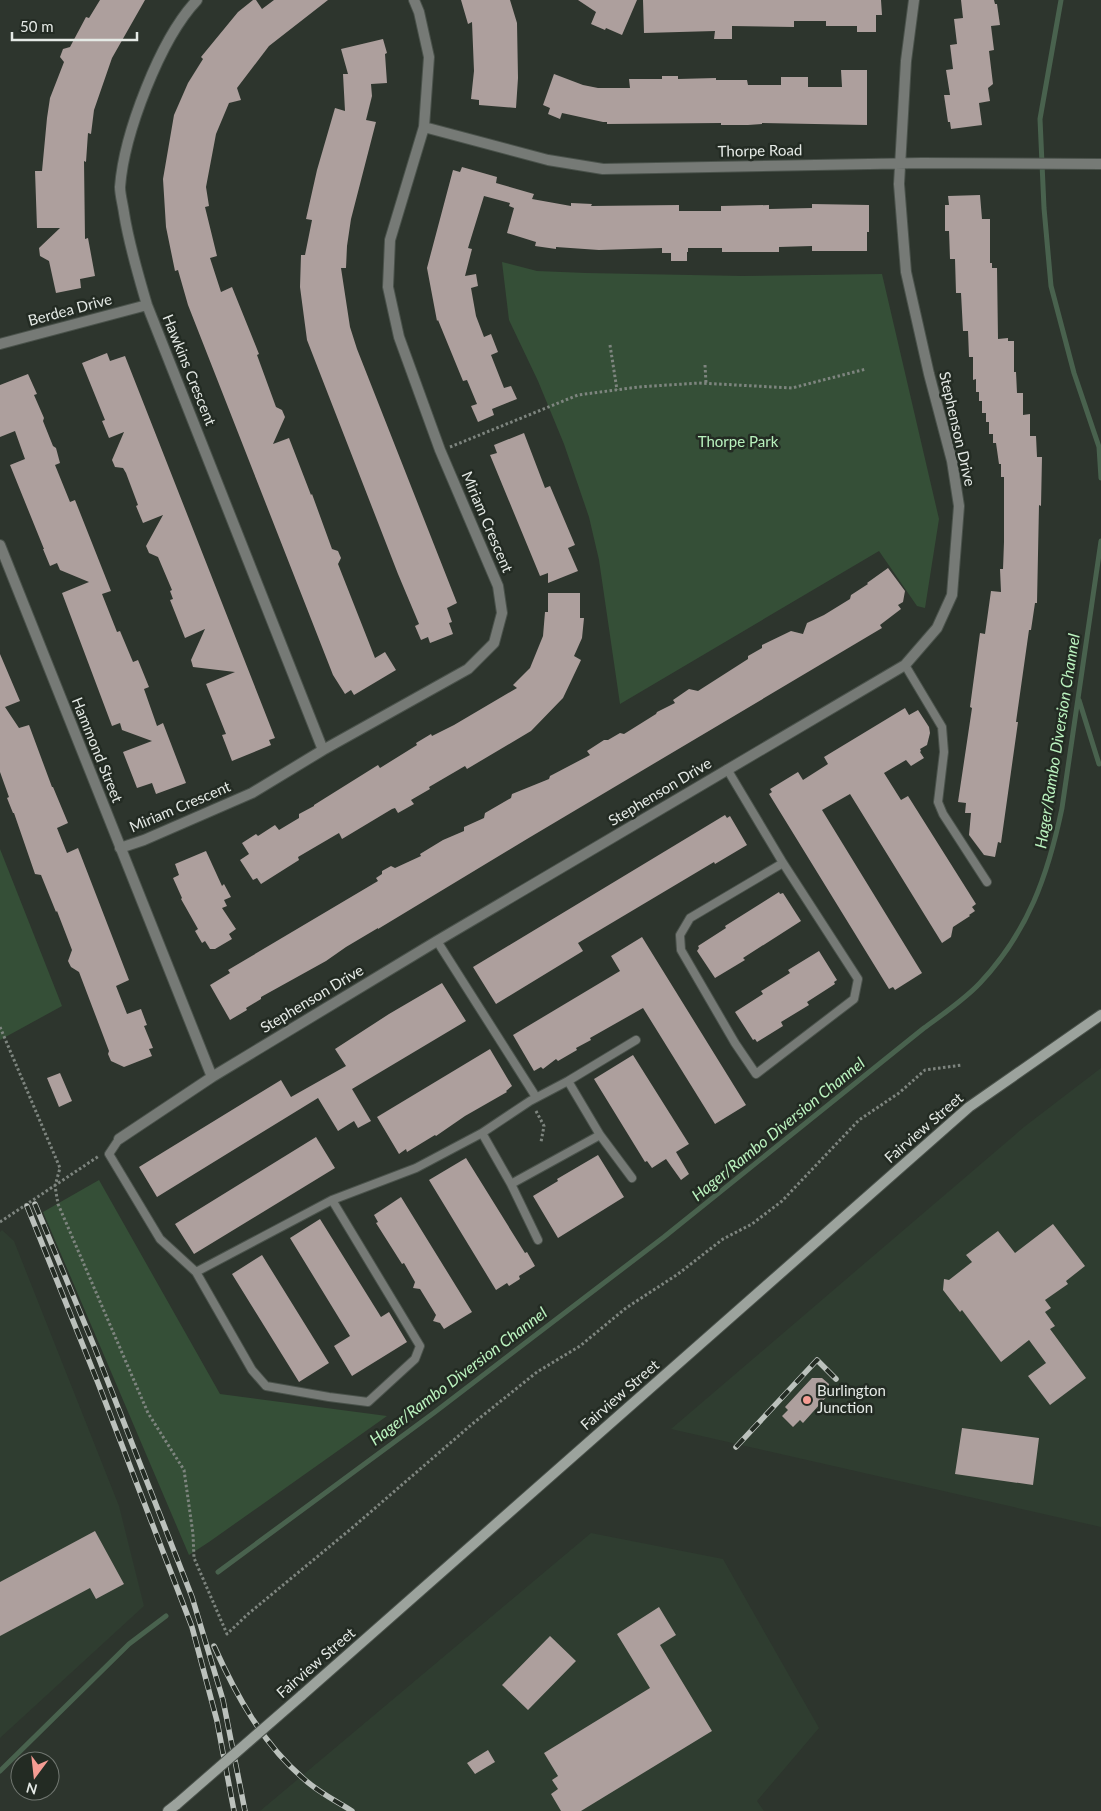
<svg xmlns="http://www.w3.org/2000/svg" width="1101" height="1811" viewBox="0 0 1101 1811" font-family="Lato,sans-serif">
<rect width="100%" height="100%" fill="#2d352d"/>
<path fill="#2f3d30" d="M1101 1068V1527L671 1429 1024 1127Z
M2 1230 14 1241 119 1506 144 1606 0 1738V1232Z
M591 1533 723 1559 819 1728 757 1801 764 1811H260Z"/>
<path fill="#354f37" d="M502 262 537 271 586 273 742 276 882 274 939 519 925 608 917 606 879 551 620 704 599 560 589 517 564 444 538 381 509 320Z
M0 849 62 1006 0 1040Z
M99 1180 220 1394 387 1416 209 1542 189 1555 43 1212Z"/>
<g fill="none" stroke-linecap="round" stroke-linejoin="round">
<path stroke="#49624e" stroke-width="5" d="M1061 0 1040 119 1044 208 1051 286 1074 373 1099 447 1101 478
M1079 700 1099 764
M218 1572 435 1412 664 1237 924 1028C943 1014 964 1000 980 983 1028 932 1048 875 1062 808L1101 541
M0 1771 129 1644 166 1616"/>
</g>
<path fill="#ad9f9d" d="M100 0H145L112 58 94 110 91 134 88 133 86 162 84 161 85 239 88 238 95 276 80 279 81 288 56 293 49 261 40 256 39 248 60 228H37L35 171H42L47 118 50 98 64 62 60 57 63 49 70 47 86 17 89 18Z
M253 0H256L262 9 274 0H328L269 46 237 88 241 100 229 103 216 134 206 187 209 206 205 207 217 256 210 258 221 292 232 287 259 354 257 355 276 407 282 410 285 417 273 444 289 438 311 495 312 494 332 549 338 551 341 558 338 564 375 658 385 652 396 670 354 695 351 690 345 694 333 675 188 305 178 270 175 271 166 227 163 179 174 115 188 83 203 59 201 57 238 12Z
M461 0H510L517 23 518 78 516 108 479 105V100L471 99 474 71 472 22 468 24Z
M578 0H637L622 35 606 28 605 30 591 24 596 12Z
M643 0H881L882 15H876V32H857V26H826V21H794V27L732 26V39H714L715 31 644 33Z
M961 0H994L995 4H997L1000 25 991 26 994 50 989 51 993 84 988 88 990 101 979 103 982 125 951 129 950 122H948L944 95H950L946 70 953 69 950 45 957 44 954 19 963 18Z
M383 39 387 53 385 54 387 83 371 84 372 96 366 120 376 122 351 219 347 246 346 268H341L350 327 357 349 457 603 447 608 452 622 449 623 453 634 430 643 428 637 421 640 415 626 419 624 398 574 307 340 300 287 301 255H305L312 220 306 219 317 170 335 108 345 111 343 74H348L341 49Z
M841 70H867V125L762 123V124L748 125H721V123L607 124V122H603L562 113 560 119 548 114 550 108 543 105 554 74 583 85 598 88H630L629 79H662V76H678V79L716 78V80H747L748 85H781V77H808V87H842Z
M462 167 497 177 496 183 534 194 532 199 571 206V203L592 204 591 206 679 205V211H721V206L769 205V209L812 208V204L869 205V232H867V251H812V246L779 247V252H722V248H688V252H687V261H671V253H662V248L599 250 556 247V249L535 246 536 242 507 233 514 208 509 206 510 203 484 196 468 248 472 249 465 276 476 274 478 286 471 288 476 316 484 337 491 334 498 352 491 355 502 383 504 388 511 386 517 399 492 409 494 415 478 422 471 406 477 404 467 380 463 381 438 320 437 321 427 268 453 170 460 172Z
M980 195 982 219H990V263H992V268H997L998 339 1008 338V341H1014V372H1016L1017 393H1023V415L1030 414V436H1036L1037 457H1042L1041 506 1039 505 1037 603H1035L1031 630H1029L1016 722H1018L1001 843 998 842 995 857 984 855 969 835 971 813H965L966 803 958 802 972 708 970 707 980 633 985 634 991 591 1001 592 1000 569H1003L1004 542V477H1001V464H999L996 443H993V434H989V422H986V413H982V401H979V392H976V379L973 380V357H969L968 331H963L961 293H956L955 259H950L949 231H945V205H949L948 196Z
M107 353 110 361 125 356 275 738 269 740 271 745 232 761 222 735 226 734 206 684 235 672 193 667 191 660 205 629 185 638 170 600 173 599 170 591 172 590 158 557 149 553 146 546 163 515 143 523 136 506 138 505 126 473 123 468 115 467 112 460 124 432 109 438 102 421 105 420 82 363Z
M28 374 37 394 34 395 44 418 43 421 53 446 56 448 60 463 55 465 70 502 75 500 111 591 102 594 117 632 120 631 133 662 138 660 149 687 144 689 157 726 163 723 186 783 156 794 152 783 137 788 123 752 152 741 122 730 120 723 112 726 62 593 89 582 60 570 57 563 50 566 43 549H44L10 465 25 459 15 431 0 437V385Z
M524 433 545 488 550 486 575 545 568 548 578 571 548 583V573L540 576 490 455 497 453 494 445Z
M888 568 905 591 903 602 898 605 901 609 880 625 882 628 527 839 378 929V928L346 947 326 961 261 997V999L246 1008 247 1010 230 1020 210 985 230 973 228 970 378 881 376 878 382 874V871L391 866 395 868 421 856 420 854 443 840 464 831V827L484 818 485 813 511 798 512 794 549 779 550 776 590 755 587 751 604 740H608L620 733 624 734 656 714 657 712 675 703 673 700 689 689 698 691 748 659V656L762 648V645L791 631 803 634 807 623 824 615 850 599 851 595 868 584 867 583Z
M548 593H580V618H584L582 638 574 656 581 660 563 698 531 731 467 769 465 766 429 787 430 789 411 800 414 804 398 813 395 808 392 809 342 839 339 833 298 857 299 860 261 884 257 878 253 880 240 860 249 854 242 843 256 834 258 836 275 825 279 830 299 818V814L314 806V805L378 765 380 768 417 745 416 743 431 734 432 736 454 725 517 688 513 685 530 668 543 636 545 612H548Z
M0 654 20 701 5 707 19 728 29 725 52 787H53L68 823 57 828 67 853 78 848 129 980 116 986 127 1014 141 1009 147 1025 144 1026 153 1048 149 1049 152 1056 124 1067 111 1061 108 1054 109 1051 79 972 71 967 68 961 72 950 57 911 56 912 41 875 35 874 14 813H13L7 798 9 797 0 772Z
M905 708 909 715 918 710 929 727 930 733 927 745 920 749 921 751 920 752 924 758 911 766 906 760 884 773 901 800 908 796 976 904 972 907 975 911 969 915 970 916 953 927 951 937 942 943 850 794 822 810 922 973 895 990 893 987 889 989 769 794 772 792 770 789 798 772 803 780 828 764 824 757Z
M725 815 727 818 730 816 747 845 715 864 714 862 578 943 583 951 496 1004 473 967Z
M206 851 222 886 224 884 231 897 224 900 227 906 222 908 236 929 229 934 232 939 215 949H210L205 941 202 943 195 931 198 929 181 899 182 898 173 878 179 875 175 864Z
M779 892 780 894 783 893 801 921 743 958 745 960 715 978 697 951 699 948 698 946 726 928 725 926Z
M642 937 746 1105 715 1124 643 1008 590 1038 591 1040 576 1048 577 1050 558 1061 556 1059 543 1069 541 1067 534 1071 513 1035 620 971 611 956Z
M819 951 837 980 834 982 835 984 807 1002 809 1005 781 1022 783 1026 757 1042 755 1039 753 1040 735 1012 763 994 761 991 790 973 788 970Z
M442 983 466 1021 352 1089 371 1121 358 1128 354 1121 338 1131 318 1098 157 1197 139 1167 281 1080 291 1097 346 1066 335 1049 389 1014Z
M490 1049 512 1086 506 1091 507 1092 465 1116 436 1136 435 1135 407 1152 406 1149 399 1154 377 1117Z
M633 1055 689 1144 676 1152 689 1174 681 1180 666 1159 652 1168 647 1161 645 1162 594 1079Z
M60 1073 72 1101 59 1107 47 1078Z
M316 1137 335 1168 194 1254 175 1224Z
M598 1155 624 1197 558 1238 533 1196 558 1181 557 1179Z
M466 1158 525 1253 527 1252 535 1266 519 1276 520 1279 509 1286 507 1283 496 1290 429 1180Z
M401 1197 472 1312 444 1329 440 1323 433 1321 436 1315 420 1289 413 1288 415 1282 404 1263 402 1264 376 1223 378 1222 374 1215Z
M320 1219 381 1317 389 1312 407 1342 352 1376 334 1346 350 1336 290 1238Z
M1053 1224 1085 1266 1066 1281 1068 1284 1045 1300 1051 1308 1045 1312 1055 1326 1050 1329 1086 1378 1050 1405 1028 1376 1046 1363 1029 1340 1001 1362 962 1310 960 1312 943 1290 944 1279 949 1280 972 1262 966 1255 998 1231 1015 1253Z
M262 1255 329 1363 299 1382 232 1274Z
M812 1378H822L829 1384V1394L803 1423 800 1420 793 1427 782 1416 788 1410 785 1407Z
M962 1428 1039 1438 1033 1485 955 1474Z
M95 1531 124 1584 96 1599 90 1588 0 1636V1582Z
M659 1607 676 1635 660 1645 712 1731 581 1811H561L551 1794 558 1789 552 1780 558 1776 544 1753 650 1688 617 1634Z
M550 1636 576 1661 528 1710 502 1685Z
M488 1750 495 1762 475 1774 467 1763Z"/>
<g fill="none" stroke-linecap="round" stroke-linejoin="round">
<defs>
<path id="lane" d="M905 665 942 727 944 752 938 802 943 814 987 882
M727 769 783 863 858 979 854 999 756 1074 735 1043 681 950 680 935 690 918 783 863
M437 941 536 1097
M568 1081 600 1135 632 1178
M482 1133 511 1184 538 1240
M119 1139 109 1154 160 1239 196 1272 252 1370 266 1386 329 1397 368 1402 415 1359 420 1346 332 1200
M511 1184 600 1135
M196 1272 332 1200 416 1168 482 1133 530 1101 568 1081 636 1040"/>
<path id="street" d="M197 0C160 39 124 134 120 187 120 195 123 205 124 213 129 245 138 274 147 305L323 750
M424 127 548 160 603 169 922 163 1101 164
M0 344 147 305
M0 545 212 1077
M120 848 144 840 252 793 323 750 468 669 494 643 502 613 498 586 440 450 399 337 388 287 390 240 424 127 429 57 419 12 414 0
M119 1139 212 1077 437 941 905 665 937 628 952 595 959 506 952 461 929 374 906 272 899 184 906 61 914 0"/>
<path id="secondary" d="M301 1696 969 1107 1101 1015
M168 1811 177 1804"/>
</defs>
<use href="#lane" stroke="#4a524b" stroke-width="10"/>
<use href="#street" stroke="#4a524b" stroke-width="12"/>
<use href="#secondary" stroke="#4a524b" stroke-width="12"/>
<path stroke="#7e857f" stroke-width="3" stroke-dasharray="2.5 2.5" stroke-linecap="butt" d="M610 345 617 390
M705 365 706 383
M450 447 578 395 638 387 699 383 792 388 866 369
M0 1027 60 1168 55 1186 58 1204 148 1413 184 1470 193 1534 194 1558 227 1634 248 1614 352 1528 471 1425 537 1372 580 1346 626 1308 678 1274 723 1239 752 1224 782 1201 859 1120 899 1093 925 1070 962 1065
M536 1111 544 1126 541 1142
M0 1222 99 1156"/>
<use href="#lane" stroke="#767a76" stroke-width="8"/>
<use href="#street" stroke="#767a76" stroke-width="10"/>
<use href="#secondary" stroke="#9ca39d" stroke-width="10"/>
<defs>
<path id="rail" d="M35 1204 94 1346 192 1597 223 1700 245 1811
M27 1206 98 1383 192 1627 217 1721 234 1811
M736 1447 817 1360 836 1379
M214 1646C236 1695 262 1743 304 1779 318 1792 336 1801 352 1811"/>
</defs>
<use href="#rail" stroke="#bbc1bc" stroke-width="5.5"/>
<use href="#rail" stroke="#232b23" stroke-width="4" stroke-dasharray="11" stroke-linecap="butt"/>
<defs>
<path id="secondary-bridge" d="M177 1804 301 1696"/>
</defs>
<use href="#secondary-bridge" stroke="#4a524b" stroke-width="12" stroke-linecap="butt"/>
<use href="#secondary-bridge" stroke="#9ca39d" stroke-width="10"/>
</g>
<circle fill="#f59c93" stroke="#232b23" stroke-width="2" cx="807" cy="1400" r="5"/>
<g text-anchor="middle" stroke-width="5" stroke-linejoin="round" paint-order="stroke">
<g font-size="15" fill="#e5eae6" stroke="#232b23">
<text transform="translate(760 151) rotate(-1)" y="5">Thorpe Road</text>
<text transform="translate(70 310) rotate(-15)" y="5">Berdea Drive</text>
<text transform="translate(189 370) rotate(68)" y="5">Hawkins Crescent</text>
<text transform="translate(957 429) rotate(77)" y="5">Stephenson Drive</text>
<text transform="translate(487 522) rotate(67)" y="5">Miriam Crescent</text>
<text transform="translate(97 750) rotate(68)" y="5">Hammond Street</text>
<text transform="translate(660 792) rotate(-31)" y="5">Stephenson Drive</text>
<text transform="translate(180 807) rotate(-23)" y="5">Miriam Crescent</text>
<text transform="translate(312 999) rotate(-31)" y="5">Stephenson Drive</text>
<text transform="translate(924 1128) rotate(-41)" y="5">Fairview Street</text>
<text transform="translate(620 1395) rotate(-41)" y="5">Fairview Street</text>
<text transform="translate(316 1663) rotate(-41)" y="5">Fairview Street</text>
</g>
<g font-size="15" fill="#b8f1bd" stroke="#232b23">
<text x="738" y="447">Thorpe Park</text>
</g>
<g font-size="15" fill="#e5eae6" stroke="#232b23" text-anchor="start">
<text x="817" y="1396">Burlington<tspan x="817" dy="17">Junction</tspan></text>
</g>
<g font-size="16" font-style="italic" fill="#bbf3bf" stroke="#232b23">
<text transform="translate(1057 741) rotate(-81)" y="6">Hager/Rambo Diversion Channel</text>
<text transform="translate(778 1129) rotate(-39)" y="6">Hager/Rambo Diversion Channel</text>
<text transform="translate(458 1376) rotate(-37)" y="6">Hager/Rambo Diversion Channel</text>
</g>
</g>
<g transform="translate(35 1776) rotate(195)"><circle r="24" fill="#232b23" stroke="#717771"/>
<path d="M0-4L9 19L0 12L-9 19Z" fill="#f59c93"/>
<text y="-8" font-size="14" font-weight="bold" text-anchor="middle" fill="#e5eae6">N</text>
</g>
<path d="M12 32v8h125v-8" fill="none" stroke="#e5eae6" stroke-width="2.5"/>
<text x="20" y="32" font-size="15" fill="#e5eae6" stroke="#232b23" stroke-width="4" paint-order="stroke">50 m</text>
</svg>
